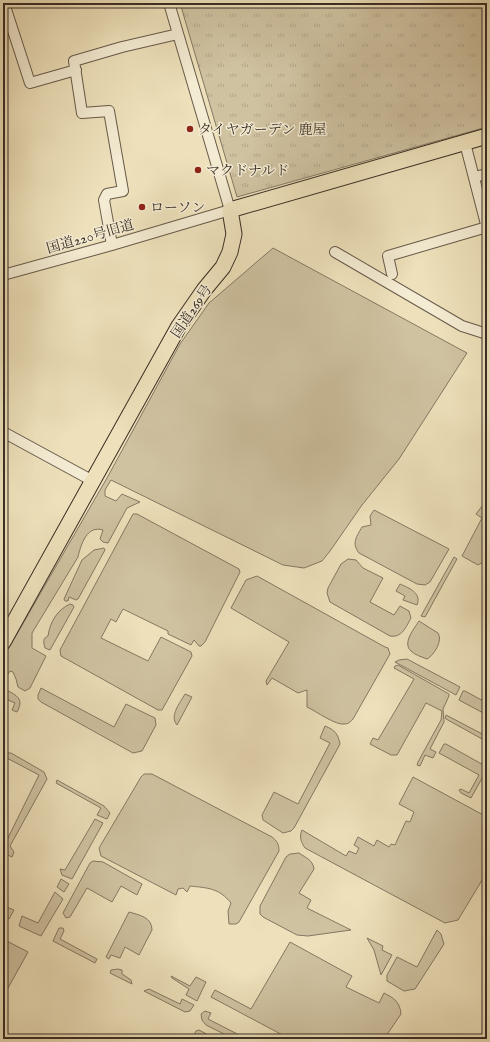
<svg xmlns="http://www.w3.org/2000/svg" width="490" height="1042" viewBox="0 0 490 1042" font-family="'IM FELL English','Noto Serif JP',serif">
<defs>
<pattern id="park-tufts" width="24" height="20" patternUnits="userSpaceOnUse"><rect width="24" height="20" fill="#cfc2a1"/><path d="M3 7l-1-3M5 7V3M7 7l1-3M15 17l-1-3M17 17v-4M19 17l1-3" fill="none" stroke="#b2a78a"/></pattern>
</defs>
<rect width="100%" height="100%" fill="#ede0ba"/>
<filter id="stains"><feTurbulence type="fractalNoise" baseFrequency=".005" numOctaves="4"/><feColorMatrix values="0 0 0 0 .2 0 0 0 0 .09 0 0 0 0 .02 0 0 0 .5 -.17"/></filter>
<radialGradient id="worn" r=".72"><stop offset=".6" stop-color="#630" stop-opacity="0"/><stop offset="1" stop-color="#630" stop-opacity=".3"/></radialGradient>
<path fill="#cfc2a1" stroke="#847863" d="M273 248 467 353 399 459 362 505 330 551 322 561 304 568 283 565 111 480 105 490V496L116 501 122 494 140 502 127 508 108 543 103 542 100 539 103 530C87 525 81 544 78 557L32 633V648L46 656 30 688 25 691 18 687 16 679 13 672 10 671 6 677 3 678V658L107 478 180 344 209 303Z
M483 505H487V556L483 562 478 565 462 556 482 518 476 514Z
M374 510 449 549 430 582 425 585 417 584 359 553C351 543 357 536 362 527L371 525 370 516Z
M133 514H137L239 569 240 572 205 642 201 646H199L194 640 191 645 168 634V631L123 609 116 622 111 619 101 638 148 661 161 637 191 652 192 656 162 710H158L61 656 60 650Z
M104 548 105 550 78 599 76 600 69 597 68 601H65L64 599 82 560 94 550Z
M454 557 457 559 425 617 421 616Z
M348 559 356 560 363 568 383 578 370 602 394 615 400 606 409 611 411 618C406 627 402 638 390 636L330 602 327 593 328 588 341 564Z
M257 576 385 647 388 648 390 654 353 719C351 721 349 724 345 724 336 726 316 711 307 707V690L298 693 272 678 267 685 266 681 289 642 231 608 246 580Z
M400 584C409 588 422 593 417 605L403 600 405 596 396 591Z
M70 604 73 605 74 607 50 650 45 648C43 642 43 638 48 636 50 622 57 610 70 604Z
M419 621 438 633C443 641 434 655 427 659 422 657 415 655 411 651 402 643 414 629 419 621Z
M407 659 460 687 456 695 395 662 399 660Z
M398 665 449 694V696L443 709 444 722 430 749 436 752 433 758 425 755 420 766 417 765 418 762 441 720 442 711 426 703 397 755H391L370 744 373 738 378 740 414 679 394 668 395 666Z
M41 688 114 727 126 704 155 718 156 725 142 751 133 753 41 702 38 699V695Z
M3 689C8 691 20 695 20 703 20 706 18 710 17 712L12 710 15 703 3 698Z
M463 691H465L487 703V715L459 700Z
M185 694 192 697 177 725C169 716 180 703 185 694Z
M446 715 486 736 484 740 446 719 445 718Z
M325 726C335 730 338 734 340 744L294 828 291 831 283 833 263 820 262 815 274 792 298 804 330 743 320 738Z
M444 744H446L487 767V772L486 771 471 798 461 793 459 790 461 789 469 793 479 775 439 753Z
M7 753H11L44 772 47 779 10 846 14 852 12 857 3 853V848L39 775 3 756Z
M144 774H152L272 837C277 841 279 844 279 851L239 922 236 924H229L228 911 231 903C219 888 208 888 190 886L187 892 183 888 178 889 176 895 101 856 99 848 141 777Z
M413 777 487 817V872L458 920 445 923 305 848C301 842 299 837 302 830L346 856 349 851 356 854 359 848 354 845 358 837 374 846 377 840 389 847 391 844 395 845 406 821 410 822 414 812 399 804Z
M57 780 104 806 110 813 107 819 97 815 101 808 56 783Z
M95 819 103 823 72 879 62 875 60 869 65 870Z
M299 853C306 858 313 860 314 869L299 893 311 900 307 908 351 930 308 936 297 935 263 917 260 914V906L286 857 290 854Z
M93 861 103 862 142 884 137 895 121 886 112 902 87 888 70 917 66 918 63 913 90 863Z
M61 879 69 884 64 892 57 887Z
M55 892 63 899 41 936 19 926 22 916 38 923Z
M3 896 8 898 4 906 14 910 9 919 3 916Z
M129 912C139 915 152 917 152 930L139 955 125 947 120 958 111 955 109 959 106 957Z
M59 928H63L64 931 60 939 97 959 95 963 53 941Z
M437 930 441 934 444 944 415 989 404 991 387 981V975L397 957 417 967Z
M367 938 383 946 382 950 392 955 381 975 374 950Z
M3 939 28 952 3 997Z
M290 942 352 976 346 987 379 1003 384 993C394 998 400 1002 401 1014L384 1039H290L211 997 215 990 251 1009Z
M118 969 122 970V974L131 980 132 984 110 973 111 970Z
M171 976 190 986 196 977 206 982 197 1001 186 995 189 989 172 978Z
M149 989 180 1004 182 999 194 1005 190 1011 185 1012 144 991Z
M205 1011 211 1013 208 1019 247 1039H234L206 1025 202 1020 201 1014Z
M199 1030 214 1038 215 1039H192L196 1031Z"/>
<path fill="url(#park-tufts)" stroke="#847863" d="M180 3H487V127L237 197Z"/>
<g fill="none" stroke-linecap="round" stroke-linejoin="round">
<defs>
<path id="minor" d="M4 3 30 83 76 70
M465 143 487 228
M474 177 487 174
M112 245 104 200 107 194 123 191 109 111 82 113 74 61 122 47 178 34
M335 252 462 326 487 334
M392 274 388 256 487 227
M3 275 112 245 230 210 169 3
M3 432 93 481"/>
<path id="highway" d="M3 642 179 326 204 290 223 267 230 252 234 234 230 210 487 136"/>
</defs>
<use href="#minor" stroke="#675a4a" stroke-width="12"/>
<use href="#highway" stroke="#3a2e25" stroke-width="17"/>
<use href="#minor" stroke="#f3ebd2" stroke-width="10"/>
<use href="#highway" stroke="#ede0ba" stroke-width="15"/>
</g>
<g fill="#8f2418" stroke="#f3ebd2" stroke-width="1.5">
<circle cx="190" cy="129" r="4"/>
<circle cx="198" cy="170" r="4"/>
<circle cx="142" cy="207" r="4"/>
</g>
<g text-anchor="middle" stroke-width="3" stroke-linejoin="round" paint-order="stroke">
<g font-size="14" fill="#3a2e25" stroke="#f3ebd2" text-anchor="start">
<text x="198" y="134">タイヤガーデン 鹿屋</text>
<text x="206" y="175">マクドナルド</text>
<text x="150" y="212">ローソン</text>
</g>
<g font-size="14" fill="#3a2e25" stroke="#f3ebd2">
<text transform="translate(90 236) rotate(-16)" y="5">国道220号旧道</text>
<text transform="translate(191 311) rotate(-56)" y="5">国道269号</text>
</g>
</g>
<rect width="490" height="1042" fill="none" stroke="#ede0ba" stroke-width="16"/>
<rect x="4" y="4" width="482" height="1034" fill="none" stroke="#3a2e25" stroke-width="2"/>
<rect x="8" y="8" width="474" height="1026" fill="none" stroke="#3a2e25"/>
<rect width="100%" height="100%" filter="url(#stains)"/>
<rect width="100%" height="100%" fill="url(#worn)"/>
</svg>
